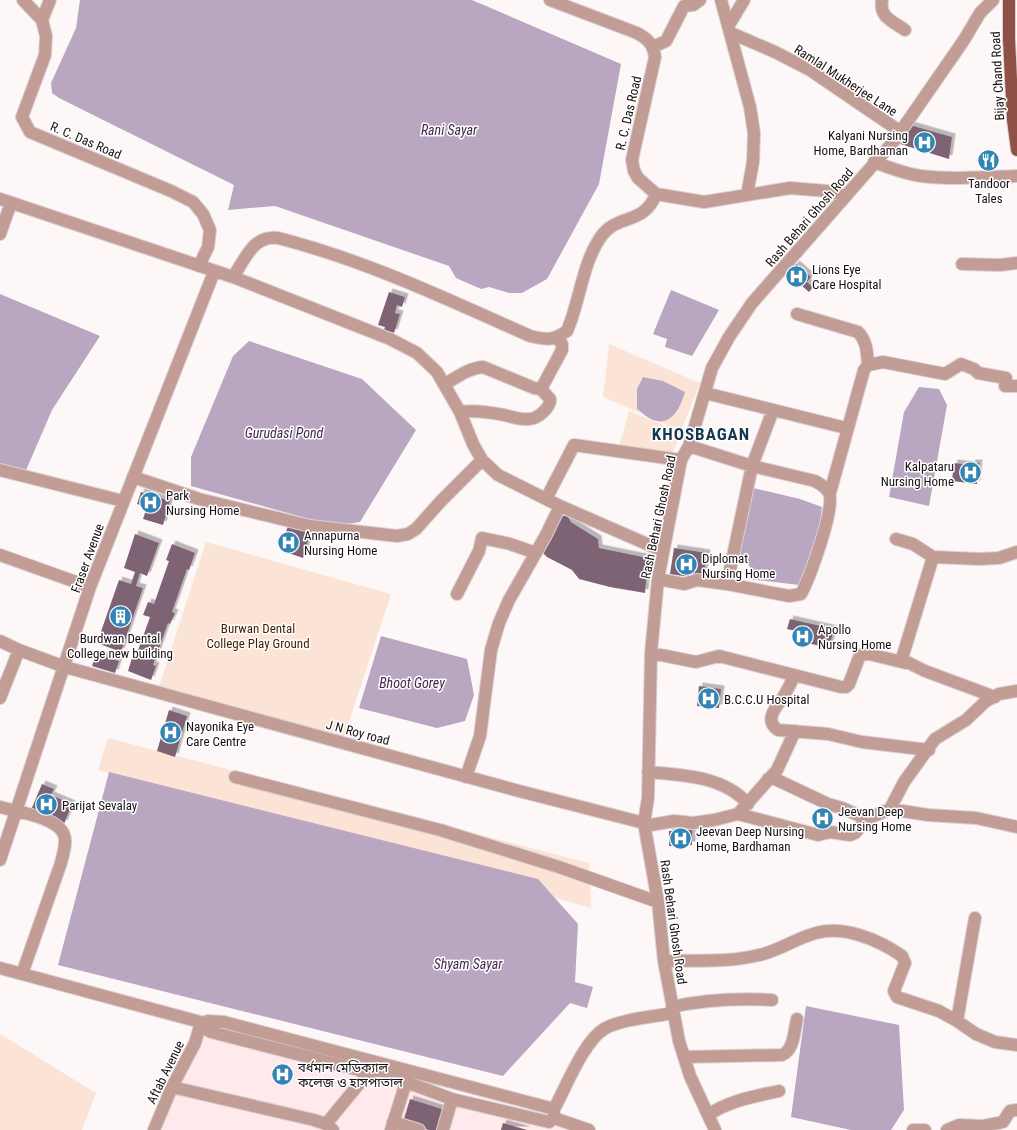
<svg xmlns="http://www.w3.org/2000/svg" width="1017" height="1130" viewBox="0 0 1017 1130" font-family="'Roboto Condensed','Noto Sans Bengali',sans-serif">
<defs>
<filter id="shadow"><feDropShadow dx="3.5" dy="-3.5" stdDeviation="0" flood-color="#0004"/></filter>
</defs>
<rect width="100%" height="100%" fill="#fdf7f8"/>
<path fill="#ffe9ed" d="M206 1026 543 1117 581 1130H162L200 1032Z"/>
<path fill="#fbe4d5" d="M609 344 700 383 681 431 603 397Z
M629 411 681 432 673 453 619 446Z
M206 542 391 594 344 737 159 687Z
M108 738 589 863 591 908 98 770Z
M0 1034 96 1093 82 1130H0Z"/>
<path fill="#b9a7c1" d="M80 0H472L621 64 599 184 547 279 522 293H509L489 287 481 289 456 278 449 266 275 206 228 210 234 185 59 98 52 93 51 83 76 28Z
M671 290 719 310 692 356 665 347 667 339 653 334Z
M0 294 100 336 52 410 24 475 0 464Z
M249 341 362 379 416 430 360 522 334 526 191 486V457L233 356Z
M643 377 663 381 685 392C681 406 672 427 653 420 647 418 642 412 637 409V389Z
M919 387 939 389 947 405 929 506 889 497 904 412Z
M753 488 800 499 822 507 819 532 821 534 799 585 749 579 751 569 747 562 737 559Z
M381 636 467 659 474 695 465 721 437 728 359 708Z
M109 772 538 879 578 924 575 982 593 987 587 1008 570 1003 503 1076 58 965Z
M806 1006 899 1025 904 1110 891 1130H851L791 1117Z"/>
<path fill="#7e6374" filter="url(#shadow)" d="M910 125 952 137 949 159 897 143Z
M796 264 811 277 807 282 813 287 809 292 788 274Z
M389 292 405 297 402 307 397 305 395 313 400 314 394 333 384 330 385 327 378 325Z
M954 463 972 465V463H979L977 484 952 481Z
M141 492 170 501 163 525 143 519 147 507 137 504Z
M562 507 571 522 598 539 599 548 648 558 645 593 610 587 579 579 572 570 547 557 541 551Z
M289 523 311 530 303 558 280 550Z
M135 534 159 543 147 576 140 573 136 586 143 588 121 652 97 643 119 580 131 584 135 572 124 568Z
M172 544 195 553 189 570 187 569 172 612 175 613 170 624 168 623 153 665 156 666 151 680 128 671 132 658 135 659 150 617 143 615 148 602 154 604 169 561 166 560Z
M674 548 707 553 703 579 670 574Z
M790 619 834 629 829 648 794 640 796 631 787 629Z
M96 654 119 661 115 673 92 666Z
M699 686 721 689 719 708 697 706Z
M169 710 187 716 175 757 157 751Z
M42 784 54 789 51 795 72 804 64 824 31 810Z
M692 830V845L669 846V831Z
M410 1099 445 1110 439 1130H429L403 1122Z
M503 1123 527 1130H501Z"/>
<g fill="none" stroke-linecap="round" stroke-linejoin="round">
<defs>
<path id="minor" d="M23 0 42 20
M50 0 42 20 46 36 45 55 22 117 30 132 171 191 193 202 203 214 210 230 208 247 199 266
M550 0 637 33C648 39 653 44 655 57L632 160 634 171 638 178 656 194 704 202 790 188 827 191 846 196
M721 0 750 107 754 133 753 162 747 195
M882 0C879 18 893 21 905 30
M729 25 744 0
M731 33 775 52 810 70 901 132
M653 47 666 41 684 6 693 5 700 0
M874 162C890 168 905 174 921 176 953 180 985 177 1017 176
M0 199 233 277 390 339 417 353 437 372 460 412 473 444 482 460 498 475 560 506 663 551
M0 234 11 203
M962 264 1000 265 1017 263
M233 277C246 258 253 235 278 238 365 260 447 299 530 336 547 340 552 341 567 331 580 301 582 265 600 238 616 213 644 226 656 194
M797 314 858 332C867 341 867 352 868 365
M445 384C457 377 469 368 483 367L534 388 541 389 562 350V344L557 338
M705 393 846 428
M460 412C475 410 489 412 504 415 512 417 521 420 529 419 538 419 551 407 550 399L541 389
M0 470 123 501
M133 477 199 499 310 526 397 536 408 534 416 529 441 501 482 460
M830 493 864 370 868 365 883 362 945 374 961 364 974 369 978 373 1006 378 1005 386H1017
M546 499 574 445 681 460
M896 539 913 544 933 557 980 559 999 558 1017 552
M0 555 90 587
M933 557 903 655V660L925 671 995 697
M658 579 684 584 697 580 727 584 789 596 801 594C809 579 836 507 829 493 826 487 820 484 815 481L752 466 689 446
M727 584 752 466 773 410
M457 594 479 551 482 538 510 544 536 553
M0 641 19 650 65 667 519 791 644 823
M651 653 696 662 719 656 841 687H846L849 684 860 655 869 654 906 663
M794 676C791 683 788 689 784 696 777 706 763 720 778 730L828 734 862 742 929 750
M0 698 19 650
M648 772C682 775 724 776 748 804
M235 777 440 830 559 867 658 902
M466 777 480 736 491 650 499 623 509 600 546 535 560 506
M768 779H775L828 804 842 808 867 819
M0 807C17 812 58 817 64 835 67 843 63 854 61 863L22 974
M890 809 904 782 935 739 966 720 986 701 999 694 1017 691
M738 814 818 835 830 832 850 835 855 833 867 819 890 809 928 815 976 818 1017 827
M645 826 674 821 693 823 714 820 738 814 777 770 795 731
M0 860 90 587 214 272
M664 961C695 960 728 963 759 955 779 951 796 938 816 933 844 925 879 940 902 956L905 963 894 991 897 997 939 1011 957 1021 976 1034 995 1042 1017 1045
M0 968 204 1023
M672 1007C706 999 737 998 772 1000
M957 1021 975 918
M684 1057 782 1055C794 1050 794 1032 797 1019
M172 1087 314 1120 326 1124 333 1130
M554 1109 224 1022 208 1021 200 1026 211 1032 406 1082 452 1099 549 1122 554 1118V1109C566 1087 584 1041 604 1029 621 1019 653 1017 673 1013
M708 1115C731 1100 752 1097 779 1091
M554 1118 589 1130
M393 1122 419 1130
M326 1124 368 1073
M154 1130 172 1087 195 1043 200 1026
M391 1130 406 1082
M443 1130 452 1099
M715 1130 690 1076 679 1041 664 961 658 902 644 823 648 798 651 653 658 579 681 460 689 446 712 368 729 337 752 303 894 141 964 40 980 13 993 0
M913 1130H925
M947 1130 959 1125 983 1126 1003 1122 1010 1111 1017 1110"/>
<path id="major" d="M1009 0V39L1013 120 1017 150"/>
</defs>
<use href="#minor" stroke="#d9d2d3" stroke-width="14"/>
<use href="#major" stroke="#d9d2d3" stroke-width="14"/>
<use href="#minor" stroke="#c29d96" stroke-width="12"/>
<use href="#major" stroke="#8f5045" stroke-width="12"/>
</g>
<defs>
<symbol id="hospital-disc" viewBox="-11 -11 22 22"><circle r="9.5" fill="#3284b5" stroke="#fff"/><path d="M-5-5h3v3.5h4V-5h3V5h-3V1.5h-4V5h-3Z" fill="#fff"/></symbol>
<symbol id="restaurant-disc" viewBox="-11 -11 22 22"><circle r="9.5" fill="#3284b5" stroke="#fff"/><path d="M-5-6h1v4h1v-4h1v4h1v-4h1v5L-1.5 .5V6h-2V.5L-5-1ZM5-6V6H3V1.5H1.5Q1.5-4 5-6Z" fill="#fff"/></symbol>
<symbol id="building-disc" viewBox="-11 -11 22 22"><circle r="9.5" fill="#3284b5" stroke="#fff"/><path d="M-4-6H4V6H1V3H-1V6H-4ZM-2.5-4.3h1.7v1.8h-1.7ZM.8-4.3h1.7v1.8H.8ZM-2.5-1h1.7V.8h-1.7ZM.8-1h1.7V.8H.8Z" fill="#fff"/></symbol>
</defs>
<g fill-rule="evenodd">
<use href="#hospital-disc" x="912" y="130" width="25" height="25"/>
<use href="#restaurant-disc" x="976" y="148" width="25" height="25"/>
<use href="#hospital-disc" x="784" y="264" width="25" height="25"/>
<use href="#hospital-disc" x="958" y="460" width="25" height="25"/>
<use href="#hospital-disc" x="138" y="490" width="25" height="25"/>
<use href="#hospital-disc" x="276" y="530" width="25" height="25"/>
<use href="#hospital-disc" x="674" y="552" width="25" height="25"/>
<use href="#building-disc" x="108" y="604" width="25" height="25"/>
<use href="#hospital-disc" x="790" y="624" width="25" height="25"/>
<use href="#hospital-disc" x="696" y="686" width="25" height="25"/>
<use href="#hospital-disc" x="158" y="720" width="25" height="25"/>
<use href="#hospital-disc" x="34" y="792" width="25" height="25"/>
<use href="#hospital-disc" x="810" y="806" width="25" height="25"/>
<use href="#hospital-disc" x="668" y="826" width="25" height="25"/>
<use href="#hospital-disc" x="270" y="1062" width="25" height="25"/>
</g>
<g text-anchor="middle" stroke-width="3" stroke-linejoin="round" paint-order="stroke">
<g font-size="13" fill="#191012" stroke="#fff">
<text transform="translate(997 76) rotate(-93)" y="5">Bijay Chand Road</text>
<text transform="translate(846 80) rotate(33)" y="5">Ramlal Mukherjee Lane</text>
<text transform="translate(628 113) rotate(-77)" y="5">R. C. Das Road</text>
<text transform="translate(86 140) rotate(23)" y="5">R. C. Das Road</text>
<text transform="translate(809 217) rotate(-49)" y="5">Rash Behari Ghosh Road</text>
<text transform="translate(658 517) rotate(-78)" y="5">Rash Behari Ghosh Road</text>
<text transform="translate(87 558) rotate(-70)" y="5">Fraser Avenue</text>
<text transform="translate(358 732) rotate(15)" y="5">J N Roy road</text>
<text transform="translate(674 922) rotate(82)" y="5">Rash Behari Ghosh Road</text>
<text transform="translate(165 1072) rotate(-64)" y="5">Aftab Avenue</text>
</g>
<g font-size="13" fill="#191012" stroke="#fff" text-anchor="start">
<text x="908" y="140" text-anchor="end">Kalyani Nursing<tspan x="908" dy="15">Home, Bardhaman</tspan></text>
<text x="989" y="188" text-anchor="middle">Tandoor<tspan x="989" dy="15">Tales</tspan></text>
<text x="812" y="274">Lions Eye<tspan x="812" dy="15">Care Hospital</tspan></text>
<text x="954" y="471" text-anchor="end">Kalpataru<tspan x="954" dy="15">Nursing Home</tspan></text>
<text x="166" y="500">Park<tspan x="166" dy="15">Nursing Home</tspan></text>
<text x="304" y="540">Annapurna<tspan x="304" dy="15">Nursing Home</tspan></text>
<text x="702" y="563">Diplomat<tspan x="702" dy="15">Nursing Home</tspan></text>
<text x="818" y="634">Apollo<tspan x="818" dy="15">Nursing Home</tspan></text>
<text x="120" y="643" text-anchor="middle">Burdwan Dental<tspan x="120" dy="15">College new building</tspan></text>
<text x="724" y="704">B.C.C.U Hospital</text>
<text x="186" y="731">Nayonika Eye<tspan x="186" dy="15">Care Centre</tspan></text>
<text x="62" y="810">Parijat Sevalay</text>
<text x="838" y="816">Jeevan Deep<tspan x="838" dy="15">Nursing Home</tspan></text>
<text x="696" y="836">Jeevan Deep Nursing<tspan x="696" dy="15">Home, Bardhaman</tspan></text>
<text x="298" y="1072">বর্ধমান মেডিক্যাল<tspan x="298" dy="15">কলেজ ও হাসপাতাল</tspan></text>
</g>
<g font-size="13" fill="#431e00" stroke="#fff">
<text x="258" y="633">Burwan Dental<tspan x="258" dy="15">College Play Ground</tspan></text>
</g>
<g font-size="14" font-style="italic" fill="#43294f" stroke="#fff">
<text x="449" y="135">Rani Sayar</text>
<text x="284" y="438">Gurudasi Pond</text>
<text x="412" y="688">Bhoot Gorey</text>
<text x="468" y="969">Shyam Sayar</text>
</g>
<g font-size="17" font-weight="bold" letter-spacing="1" fill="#123950" stroke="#fff">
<text x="701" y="440">KHOSBAGAN</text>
</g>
</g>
</svg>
